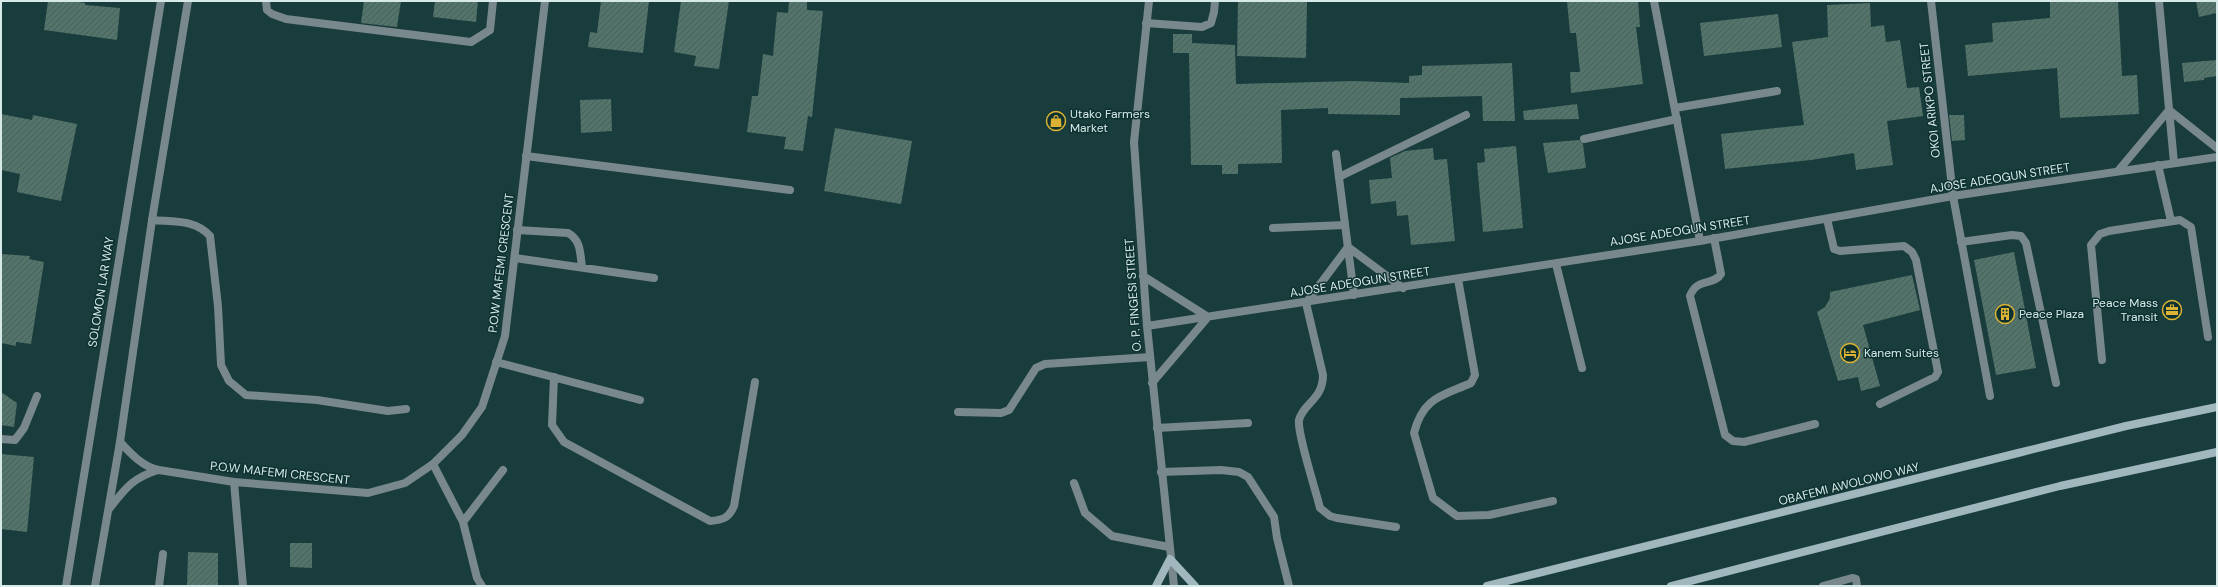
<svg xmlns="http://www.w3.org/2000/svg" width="2218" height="587" viewBox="0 0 2218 587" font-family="'DM Sans',sans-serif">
<defs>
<pattern id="building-hatch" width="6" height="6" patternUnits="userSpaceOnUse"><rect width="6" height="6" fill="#53746a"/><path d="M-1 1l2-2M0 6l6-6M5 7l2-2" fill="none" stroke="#4a5d58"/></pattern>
</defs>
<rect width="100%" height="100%" fill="#193c3c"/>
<path fill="url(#building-hatch)" d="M48 1H72L85 3V5L120 8 117 40 44 30Z
M364 1H401L397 27 361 23Z
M435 1H478L476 22 433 17Z
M601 1H649L643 53 588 47 590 32 597 33Z
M681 1H729L719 69 694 66 696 56 674 52Z
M789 1 807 2V10L823 11 812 117 808 116 803 151 784 149 786 137 747 132 752 96H758L763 54 773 56 777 12 788 13Z
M1238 1H1307L1306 58 1237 56Z
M1567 1H1638L1640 27H1636L1643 84 1571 93 1570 72H1580L1576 33H1570Z
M2050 1H2118L2122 76 2137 75 2139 114 2060 118 2057 68 1968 76 1965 45 1993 42 1992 23 2050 18Z
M2196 1H2217V13L2199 17Z
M1870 3 1871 27 1884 25 1886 42 1900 40 1907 88 1919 87 1923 116 1887 121 1893 165 1856 170 1854 153 1811 160 1725 169 1721 134 1804 125 1792 42 1828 37 1827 5Z
M1778 14 1782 47 1704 56 1700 23Z
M1173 34H1192V43L1235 45 1236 84 1354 81 1409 83V76L1422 75V66L1512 63 1515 121H1483L1482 96 1400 98V115L1328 114V108L1281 110 1282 163 1238 164V174H1222V165H1191L1189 53H1173Z
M2217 60V76L2204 78V80L2184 82 2182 63Z
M611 99 612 131 581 133 580 100Z
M1577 104 1579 119 1524 120 1523 111Z
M1 114 32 120 33 115 77 124 61 201 17 192 20 174 1 170Z
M1949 115H1964L1965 140 1952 141Z
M835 128 912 141 901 204 824 191Z
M1579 140 1583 144 1586 168 1548 173 1543 143Z
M1516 146 1523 228 1483 232 1477 163 1485 162 1484 149Z
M1433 148 1434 160 1447 159 1455 241 1411 245 1408 215 1397 216 1396 201 1371 204 1369 180 1392 178 1390 158 1405 151Z
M2014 252 2036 368 1996 375 1974 260Z
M1 254 30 256 29 259 44 262 31 344 16 342V346L1 343Z
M1912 275 1920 310 1863 325 1880 386 1861 391 1858 377 1838 381 1817 312 1825 307 1830 298V292Z
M1 392 17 403 14 427 1 425Z
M1 454 34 457 27 532 1 529Z
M290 543H312V568L290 567Z
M188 552 218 553V586H187Z"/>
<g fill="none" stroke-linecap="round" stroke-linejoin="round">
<path stroke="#79888c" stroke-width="8" d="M266 1 267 10 272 14 286 19 471 42 490 30 493 1
M1146 23 1202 27 1211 23 1214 12 1215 1
M1675 108 1777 91
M1584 139 1677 119
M526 156 790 190
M2158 165 2171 221
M1339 177 1466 115
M1953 196 1990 396
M1827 219 1834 249 1840 251 1904 246 1912 252 1916 260 1938 372 1935 377 1880 404
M152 220C173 222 195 219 210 236L218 306 221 365 229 381 246 395 317 400 388 411 406 409
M1273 228 1345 225
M517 230 568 233C581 240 580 253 582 267
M1714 238 1721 274C1714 286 1697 277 1690 296L1725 435 1733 441 1744 442 1815 424
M1961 242 2012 235 2021 236 2026 243 2056 383
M515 258 654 278
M1556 264 1582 368
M1458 279 1475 375 1471 383C1442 396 1423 397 1414 433L1433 498 1457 516 1489 515 1553 501
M1306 303 1323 375C1323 400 1303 403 1299 420 1297 433 1316 491 1320 508L1330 516 1337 518 1396 527
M2102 360 2091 245 2100 234 2109 231 2180 220 2191 227 2208 337
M496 362 640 400
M554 377 552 425 564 442 710 521C723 520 729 518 734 506L755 382
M958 412 1001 413 1009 410 1036 368 1045 364 1150 357
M1157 428 1248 423
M433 464 463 522 477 578 482 586
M1161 472 1221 470 1239 472 1248 477 1274 517 1277 538 1289 586
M234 482 243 586
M1074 483 1085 513 1112 536 1169 547
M463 522 503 470
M159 586 163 554
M1823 586 1852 578 1856 579 1857 586"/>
<path stroke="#79888c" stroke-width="8" d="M1149 1 1134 142 1147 326 1174 586
M1654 1 1700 241
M1931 1 1953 196
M2159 1 2174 163
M1336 154 1354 295
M2118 171 2169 110 2217 148
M1143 276 1208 317 1152 383
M1306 303 1348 247 1403 288
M1147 326 1700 241 1953 196 2217 157
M1 439 15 440 24 428 37 396
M120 442C131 454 143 467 159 470L234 482 368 493 405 483 433 464 462 435 482 407 505 336 545 1
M109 509C125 489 132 478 158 470"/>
<path stroke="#79888c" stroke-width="8" d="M66 586 161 1
M95 586 120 442 152 220 188 1"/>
<path stroke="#9fb7bd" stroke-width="8" d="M1156 586 1170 559 1195 586
M1487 586 2018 453 2126 426 2217 407
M1671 586 2060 486 2217 452"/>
</g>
<defs>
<symbol id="shop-ring" viewBox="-11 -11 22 22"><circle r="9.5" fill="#0d3231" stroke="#dbb233" stroke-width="1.5"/><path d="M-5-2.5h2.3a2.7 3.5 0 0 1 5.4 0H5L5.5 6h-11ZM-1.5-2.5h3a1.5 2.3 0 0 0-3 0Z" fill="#dbb233"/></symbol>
<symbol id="office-ring" viewBox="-11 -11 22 22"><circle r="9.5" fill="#0d3231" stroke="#dbb233" stroke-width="1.5"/><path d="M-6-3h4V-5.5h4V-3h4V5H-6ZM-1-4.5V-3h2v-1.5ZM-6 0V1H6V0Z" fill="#dbb233"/></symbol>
<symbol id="building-ring" viewBox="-11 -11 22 22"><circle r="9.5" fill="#0d3231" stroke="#dbb233" stroke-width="1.5"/><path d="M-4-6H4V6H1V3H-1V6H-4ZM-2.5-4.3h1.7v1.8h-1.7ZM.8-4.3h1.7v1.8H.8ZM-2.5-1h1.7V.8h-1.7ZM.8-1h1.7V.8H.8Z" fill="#dbb233"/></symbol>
<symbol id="hotel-ring" viewBox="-11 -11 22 22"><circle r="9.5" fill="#0d3231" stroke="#dbb233" stroke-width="1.5"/><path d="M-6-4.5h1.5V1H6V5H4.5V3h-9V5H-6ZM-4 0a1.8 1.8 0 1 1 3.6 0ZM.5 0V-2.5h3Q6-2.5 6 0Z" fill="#dbb233"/></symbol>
</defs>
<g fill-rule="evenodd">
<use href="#shop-ring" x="1045" y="110" width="22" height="22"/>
<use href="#office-ring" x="2161" y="299" width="22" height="22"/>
<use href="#building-ring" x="1994" y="303" width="22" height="22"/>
<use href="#hotel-ring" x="1839" y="342" width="22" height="22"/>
</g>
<g text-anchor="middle" stroke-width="3" stroke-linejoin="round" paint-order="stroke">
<g font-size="12" fill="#d7eae9" stroke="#0d3231">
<text transform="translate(1930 100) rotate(-96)" y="4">OKOI ARIKPO STREET</text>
<text transform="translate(2000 178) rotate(-9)" y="4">AJOSE ADEOGUN STREET</text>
<text transform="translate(1680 231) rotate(-9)" y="4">AJOSE ADEOGUN STREET</text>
<text transform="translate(501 263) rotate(-83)" y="4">P.O.W MAFEMI CRESCENT</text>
<text transform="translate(1360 282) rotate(-9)" y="4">AJOSE ADEOGUN STREET</text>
<text transform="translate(101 292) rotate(-81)" y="4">SOLOMON LAR WAY</text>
<text transform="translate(1133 295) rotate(-94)" y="4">O. P. FINGESI STREET</text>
<text transform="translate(280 473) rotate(6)" y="4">P.O.W MAFEMI CRESCENT</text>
<text transform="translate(1849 484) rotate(-14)" y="4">OBAFEMI AWOLOWO WAY</text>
</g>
<g font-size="12" fill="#d7eae9" stroke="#0d3231" text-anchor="start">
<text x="1070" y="118">Utako Farmers<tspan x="1070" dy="14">Market</tspan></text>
<text x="2158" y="307" text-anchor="end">Peace Mass<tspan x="2158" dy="14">Transit</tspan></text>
<text x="2019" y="318">Peace Plaza</text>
<text x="1864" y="357">Kanem Suites</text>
</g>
</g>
<rect width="2218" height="587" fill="none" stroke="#d7eae9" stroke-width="4"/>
</svg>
